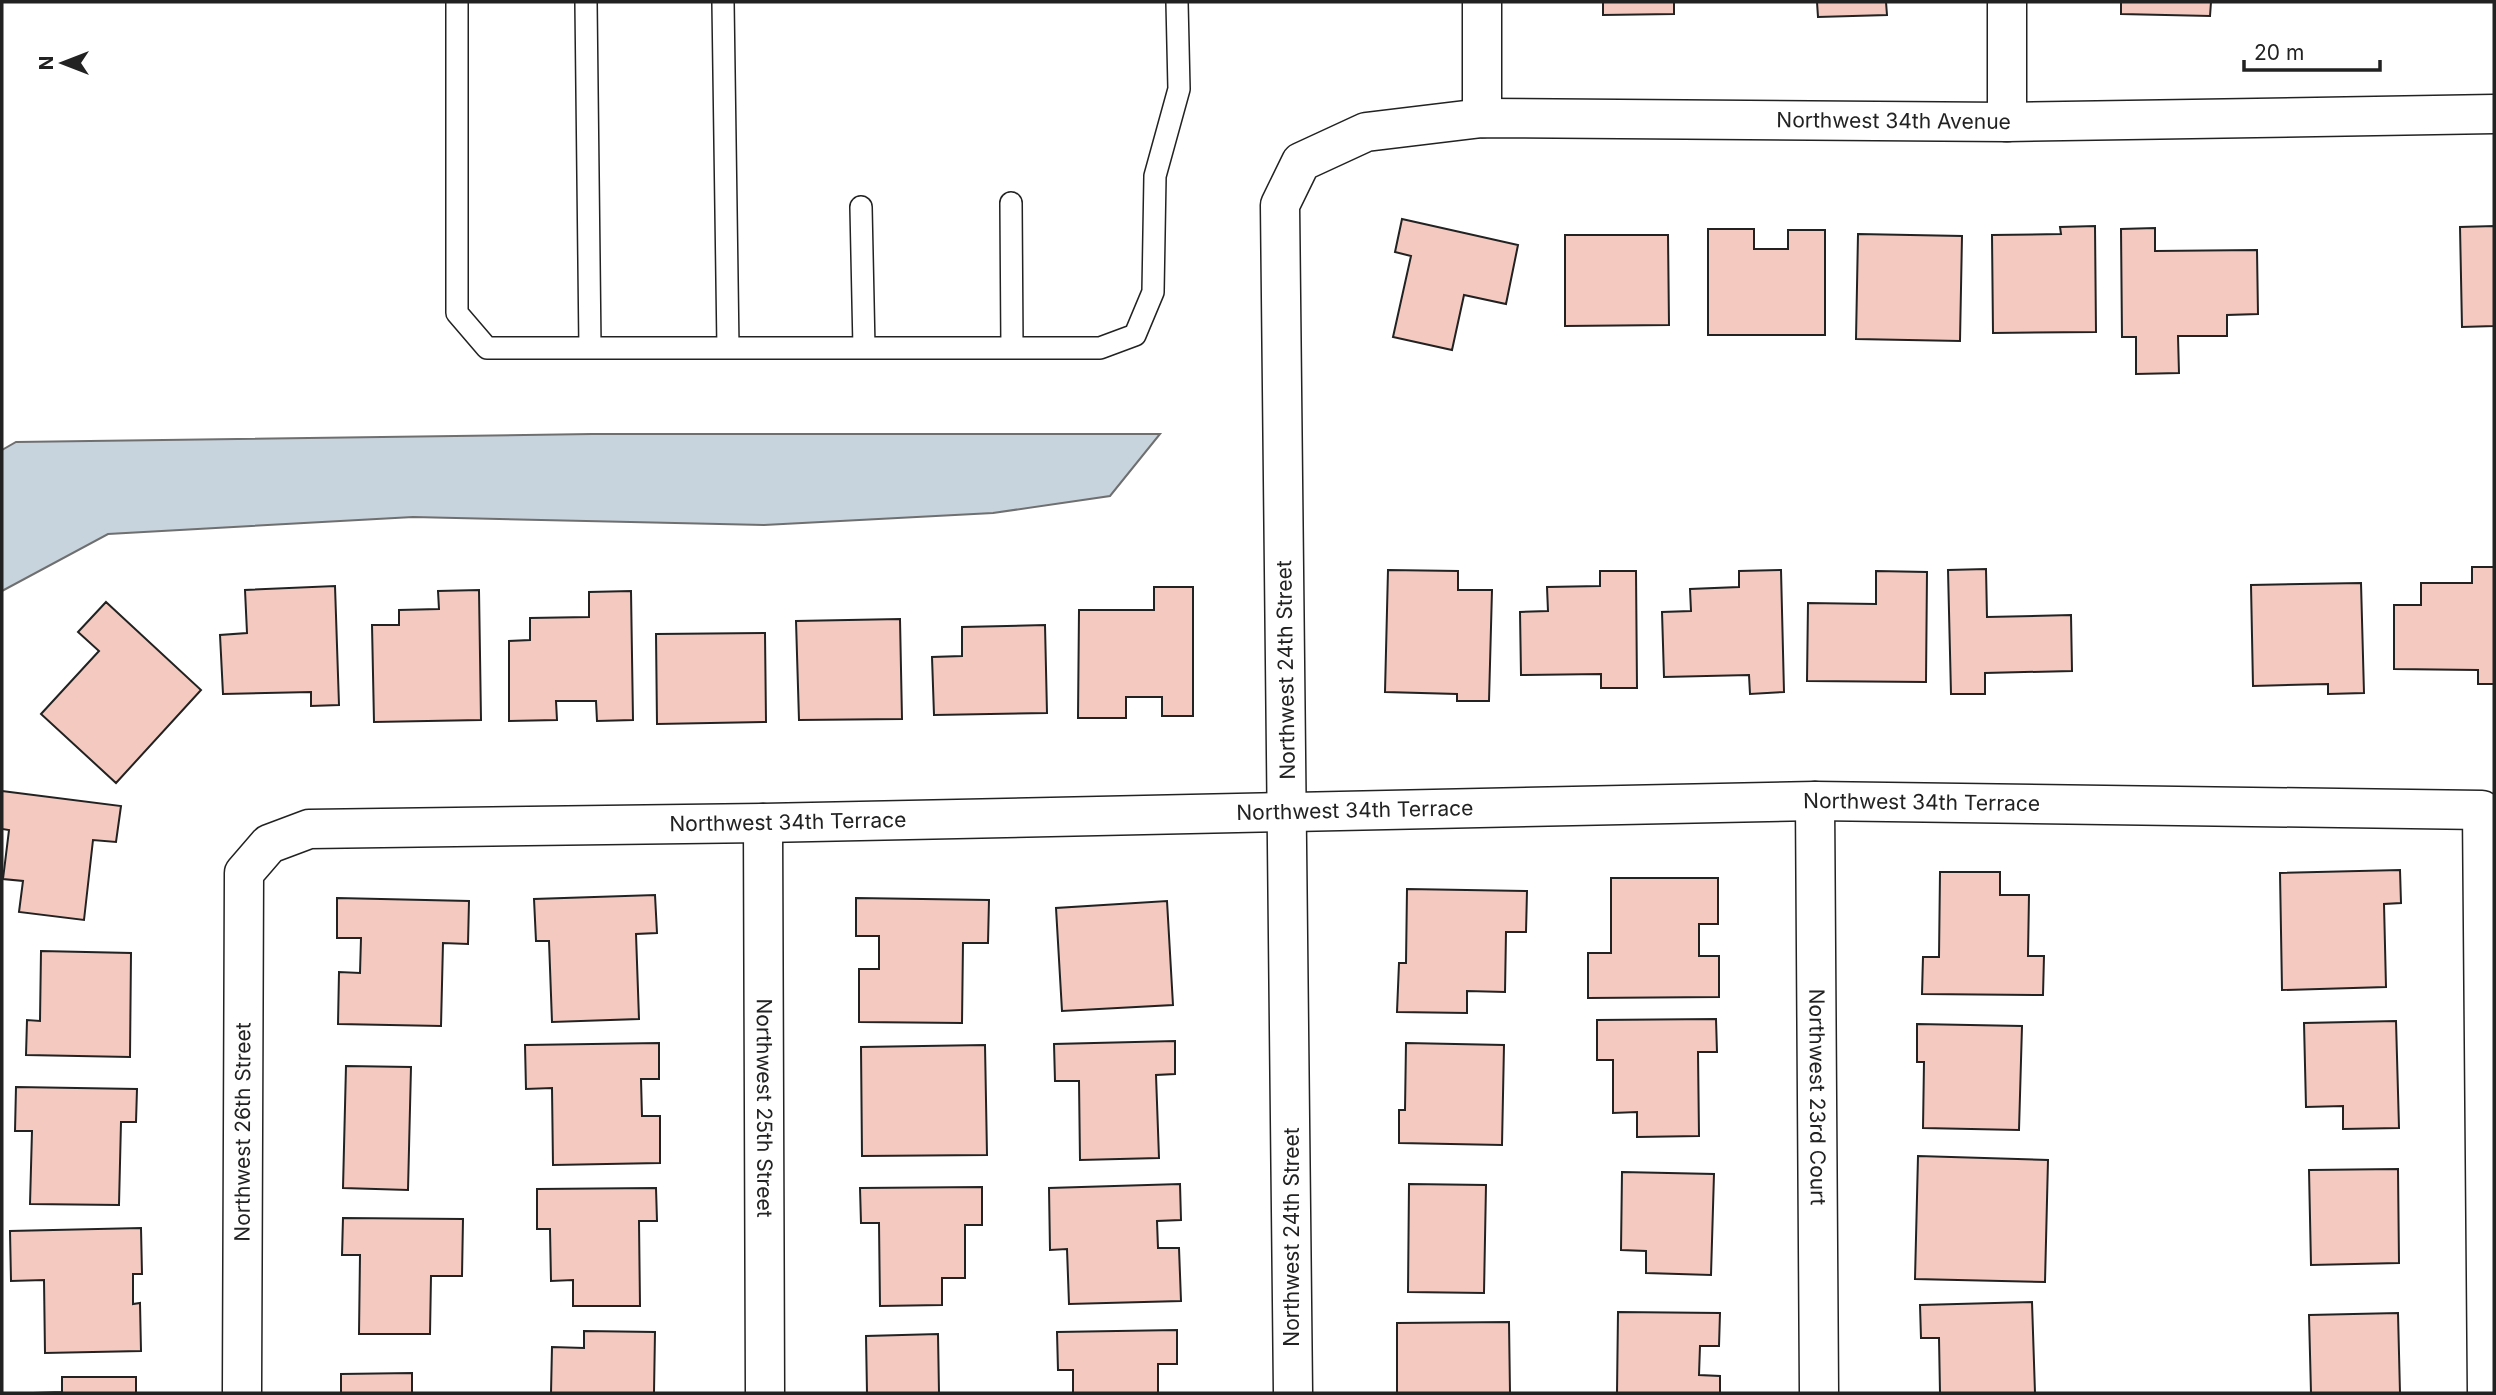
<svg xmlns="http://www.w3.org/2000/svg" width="2496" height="1395" viewBox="0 0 2496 1395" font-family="Inter,sans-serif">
<rect width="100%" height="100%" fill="#fff"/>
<path fill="#c7d3dd" stroke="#6f6f6f" stroke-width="2" d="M592 434H1160L1110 496 993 513 764 525 413 517 108 534 2 591V450L16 442Z"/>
<path fill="#f3c9c0" stroke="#222" stroke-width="2" d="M1603 2H1674V14L1603 15Z
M1817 2H1886L1887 15 1818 17Z
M2121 2H2211L2210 16 2121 14Z
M1402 219 1518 245 1506 304 1464 295 1452 350 1393 337 1411 256 1395 252Z
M2095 226 2096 332 1993 333 1992 235 2061 234 2060 227Z
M2494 226V326L2462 327 2460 227Z
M2155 228V251L2257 250 2258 314 2227 315V336H2178L2179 373 2136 374V337H2122L2121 229Z
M1708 229H1754V249H1788V230H1825V335H1708Z
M1858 234 1962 236 1960 341 1856 339Z
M1565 235H1668L1669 325 1565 326Z
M2472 567H2494V684H2478V670L2394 669V605H2421V583H2472Z
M1986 569 1987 617 2071 615 2072 671 1985 673V694H1951L1948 570Z
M1388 570 1458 571V590H1492L1489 701H1457V694L1385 692Z
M1781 570 1784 692 1750 694 1749 675 1664 677 1662 612 1691 611 1690 589 1739 587V571Z
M1600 571H1636L1637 688H1601V674L1521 675 1520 612 1548 611 1547 587 1600 586Z
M1876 571 1927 572 1926 682 1807 681 1808 603 1876 604Z
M2361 583 2364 693 2328 694V684L2253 686 2251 585Z
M335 586 339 705 311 706V692L223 694 220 635 247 633 245 590Z
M1154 587H1193V716H1162V697H1126V718H1078L1079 610H1154Z
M479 590 481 720 374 722 372 625H399V610L439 609 438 591Z
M631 591 633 720 597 721 596 701H556L557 720 509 721V641L530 640V618L589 617V592Z
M106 602 201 690 116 783 41 714 99 651 78 632Z
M900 619 902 719 799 720 796 621Z
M1045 625 1047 713 934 715 932 657 962 656V627Z
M765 633 766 722 657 724 656 634Z
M2 791 121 806 116 842 93 840 84 920 19 912 23 881 3 879 9 830 2 829Z
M2400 870 2401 903 2384 904 2386 987 2282 990 2280 873Z
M1940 872H2000V895H2029L2028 956H2044L2043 995 1922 994 1923 957H1939Z
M1611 878H1718V924H1699V956H1719V997L1588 998V953H1611Z
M1407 889 1527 891 1526 932H1506L1505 992 1467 991V1013L1397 1012 1399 963H1406Z
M655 895 657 933 636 934 639 1019 552 1022 549 941H536L534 899Z
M337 898 469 901 468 944 443 943 441 1026 338 1024 339 972 360 973 361 938H337Z
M856 898 989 900 988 943H963L962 1023 859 1022V969H879V936H856Z
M1167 901 1173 1005 1062 1011 1056 908Z
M41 951 131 953 130 1057 26 1055 27 1020 40 1021Z
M1716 1019 1717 1052H1698L1699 1136 1637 1137V1112L1613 1113V1060H1597V1020Z
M2396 1021 2399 1128 2343 1129V1106L2306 1107 2304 1023Z
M1917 1024 2022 1026 2019 1130 1923 1128 1924 1062H1917Z
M1175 1041V1074L1156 1075 1159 1158 1080 1160 1079 1081H1055L1054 1044Z
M659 1043V1079H641L642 1116H660V1163L553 1165 552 1088 526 1089 525 1045Z
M1406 1043 1504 1045 1502 1145 1399 1143V1110H1405Z
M985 1045 987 1155 862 1156 861 1047Z
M346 1066 411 1067 408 1190 343 1188Z
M16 1087 137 1089 136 1122H121L119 1205 30 1204 32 1131H15Z
M1918 1156 2048 1160 2045 1282 1915 1279Z
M2398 1169 2399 1263 2311 1265 2309 1170Z
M1622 1172 1714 1174 1711 1275 1646 1273V1251L1621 1250Z
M1180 1184 1181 1220 1157 1221 1158 1248H1179L1181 1301 1069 1304 1067 1249 1050 1250 1049 1188Z
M1409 1184 1486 1185 1484 1293 1408 1292Z
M982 1187V1225H965V1278H942V1305L880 1306 879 1223H861L860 1188Z
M656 1188 657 1221H639L640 1306H573V1280L551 1281 550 1229H537V1189Z
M343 1218 463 1219 462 1276H431L430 1334H359L360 1255H342Z
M141 1228 142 1274H133V1304L140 1303 141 1351 45 1353 44 1280 11 1281 10 1231Z
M2032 1302 2035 1393H1940L1939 1338H1921L1920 1305Z
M1618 1312 1720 1313 1719 1346H1700L1699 1375 1720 1376V1393H1617Z
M2398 1313 2400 1393H2311L2309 1315Z
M1509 1322 1510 1393H1397V1323Z
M1177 1330V1364H1158V1393H1073V1370H1058L1057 1332Z
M584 1331 655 1332 654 1393H551L552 1347 584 1348Z
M938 1334 939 1393H867L866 1336Z
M412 1373V1393H341V1374Z
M62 1377H136V1393H33L62 1392Z"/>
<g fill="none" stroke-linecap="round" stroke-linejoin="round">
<defs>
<path id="lane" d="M457 2V313L487 348H1100L1135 335 1153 292 1155 176 1179 89 1177 2
M586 2 590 348
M723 2 728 348
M1011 203 1012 348
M861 207 864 348"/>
<g id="street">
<path d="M2007 2V122"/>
<path d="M1482 118V2"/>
<path id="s1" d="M1815 801 1819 1393"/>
<path id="s2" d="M763 823 765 1393"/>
<path id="s3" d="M242 1393 244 873 269 844 309 829 763 823 1815 801 2482 810 2487 1393"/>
<path id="s4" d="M1293 1393 1280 205 1301 162 1366 132 1482 118 2007 122 2494 114"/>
</g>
</defs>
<use href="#lane" stroke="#222" stroke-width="24"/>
<use href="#street" stroke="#222" stroke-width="41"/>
<use href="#lane" stroke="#fff" stroke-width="21"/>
<use href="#street" stroke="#fff" stroke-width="38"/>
</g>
<g text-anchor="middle" stroke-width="5" stroke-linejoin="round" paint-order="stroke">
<g font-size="21" fill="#222" stroke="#fff">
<text dy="7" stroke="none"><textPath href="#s4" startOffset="1836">Northwest 34th Avenue</textPath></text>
<text transform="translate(1286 670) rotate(-91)" y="7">Northwest 24th Street</text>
<text dy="7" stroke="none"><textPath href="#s3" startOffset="2214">Northwest 34th Terrace</textPath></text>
<text dy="7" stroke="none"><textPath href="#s3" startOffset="1647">Northwest 34th Terrace</textPath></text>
<text dy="7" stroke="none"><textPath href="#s3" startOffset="1080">Northwest 34th Terrace</textPath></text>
<text dy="7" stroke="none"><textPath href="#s1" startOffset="296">Northwest 23rd Court</textPath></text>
<text dy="7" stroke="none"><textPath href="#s2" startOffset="285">Northwest 25th Street</textPath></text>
<text dy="7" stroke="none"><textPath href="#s3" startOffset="261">Northwest 26th Street</textPath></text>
<text transform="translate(1292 1237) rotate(-90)" y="7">Northwest 24th Street</text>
</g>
</g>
<rect width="2496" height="1395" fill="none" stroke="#222222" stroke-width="7"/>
<g transform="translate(63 63) rotate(270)" stroke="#ffffff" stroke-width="5" paint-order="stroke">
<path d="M0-5L12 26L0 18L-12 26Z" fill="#222222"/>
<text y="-10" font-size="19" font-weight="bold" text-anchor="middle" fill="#222222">N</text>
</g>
<path d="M2244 60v10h136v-10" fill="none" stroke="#222222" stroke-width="3.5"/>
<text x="2254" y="60" font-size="21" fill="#222222" stroke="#ffffff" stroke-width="5" paint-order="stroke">20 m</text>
</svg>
